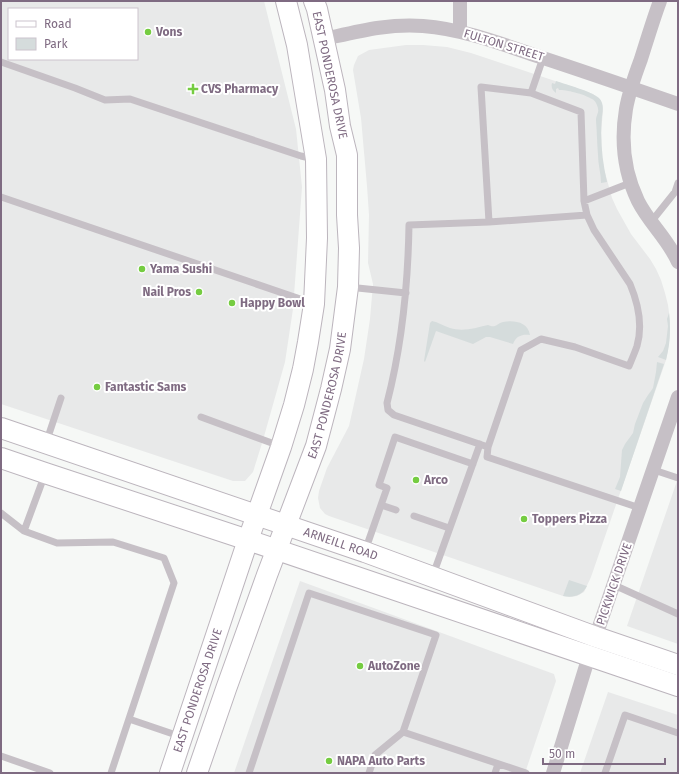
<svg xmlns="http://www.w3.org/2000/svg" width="679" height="774" viewBox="0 0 679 774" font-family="'Fira Sans',sans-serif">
<rect width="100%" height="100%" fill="#f6f8f6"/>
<path fill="#e8e9e9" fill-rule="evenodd" d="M1 1H264L296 129 302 187 293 309 285 362 263 440 253 472 245 481H233L1 404ZM9 9H137V59H9Z
M406 45H423L447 47 471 53 582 90 593 94 599 99 602 104 603 111 601 132 602 157 604 169 612 198 617 209 631 234 650 259 656 269 661 280 665 293 668 305 670 320V332L669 344 666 360 591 577 584 592 577 596 570 597 563 596 329 516 325 514 320 508 318 498 319 491 327 468 349 426 364 359 370 319 373 284 368 263 369 215 367 186 361 118 353 70 354 65 358 56 369 50Z
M678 478V644L627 626Z
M300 581 554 674 556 681 525 773H234Z
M608 692 678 715V773H580Z"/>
<path fill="#d5dcdc" d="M556 81C567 85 591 91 599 98 604 103 603 110 602 116 600 139 602 160 607 182L601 183C601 174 598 164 598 155 597 144 597 132 596 121 596 113 601 113 596 103 595 101 594 100 592 99 587 95 565 89 559 90L558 88 556 89V93C552 90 551 87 552 83L555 84Z
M669 313C671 329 670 345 666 360L658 357 663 351 666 343 668 326 667 319Z
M432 321C438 322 444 326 450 328 463 332 475 328 488 325 496 329 497 323 503 322 514 320 528 322 530 335 522 334 516 336 513 344L490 337H486L473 344 436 331 425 362 424 361 430 323Z
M657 362 664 364 621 491 615 489 620 477 622 450 625 444 633 433 635 424 643 403 648 395 651 391 653 388 656 372Z
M569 580 587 586C582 596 573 598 563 596Z"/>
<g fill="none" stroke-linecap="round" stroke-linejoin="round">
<defs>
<g id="secondary">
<path id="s1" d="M1 428 365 552 596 637 678 665"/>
<path d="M1 458 45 473 248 540 678 686"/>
<path id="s2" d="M170 773 248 540 281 447 294 405 303 369 308 342 314 304 317 238 316 159 297 45 286 1"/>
<path id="s3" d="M197 773 226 689 267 575 316 446 331 389 340 349 348 287 349 248 347 215V155L340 126 335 90 317 9 314 1"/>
</g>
</defs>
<use href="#secondary" stroke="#bcb5bd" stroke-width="22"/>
<path stroke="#c6c0c6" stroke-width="7" d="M1 62 75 88 105 100 130 99 301 156 314 159
M531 93 543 58
M1 197 312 303
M584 201 630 183
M489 222 481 87 531 93 581 112 584 201 587 215 594 230 630 284C638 303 643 325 637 346 635 352 632 359 629 366L575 347 541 339 521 350 488 447 487 457 640 508
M651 222 675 192 678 183
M348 287 406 293
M201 417 280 446
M46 443 61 398
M488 447 394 415 388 410 387 403C402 345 408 285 409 225L489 222 587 215
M654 470 678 478
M381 505 396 510
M1 513 24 531 57 543 113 542 164 558 174 583 111 773
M414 516 449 528
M24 531 45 474
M365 551 387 488 379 485 395 437 473 464
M433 575 480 444
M614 585 678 614
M129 719 182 737
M1 756 50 773
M249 773 309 593 436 635 403 732
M369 773 375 755 403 732 526 773
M495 773 498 764
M605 773 625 715 678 733"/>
<path stroke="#c6c0c6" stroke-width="14" d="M660 1C653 20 647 40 641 59 635 75 629 92 626 109 621 139 624 172 638 201 649 223 668 239 678 262
M460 32V1
M324 39C356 32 389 23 423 26 463 29 502 44 540 57 586 72 632 88 678 104
M553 773 589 656 678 397"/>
<use href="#secondary" stroke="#fff" stroke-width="20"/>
</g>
<g fill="#75cc41" stroke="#fff" stroke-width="1.5">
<circle cx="148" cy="32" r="4"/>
<path d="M191 83h4v4h4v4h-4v4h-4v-4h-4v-4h4z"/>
<circle cx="142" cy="269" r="4"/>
<circle cx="199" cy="292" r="4"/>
<circle cx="232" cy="303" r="4"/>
<circle cx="97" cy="387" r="4"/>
<circle cx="416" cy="480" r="4"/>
<circle cx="524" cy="519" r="4"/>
<circle cx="360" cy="666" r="4"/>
<circle cx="329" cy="761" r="4"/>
</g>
<g text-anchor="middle" stroke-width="4" stroke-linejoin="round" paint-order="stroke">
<g font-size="12" font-weight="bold" fill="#7f6b82" stroke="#fff" text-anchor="start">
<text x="156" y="36">Vons</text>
<text x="201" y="93">CVS Pharmacy</text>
<text x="150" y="273">Yama Sushi</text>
<text x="191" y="296" text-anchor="end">Nail Pros</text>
<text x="240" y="307">Happy Bowl</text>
<text x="105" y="391">Fantastic Sams</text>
<text x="424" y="484">Arco</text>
<text x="532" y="523">Toppers Pizza</text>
<text x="368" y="670">AutoZone</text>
<text x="337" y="765">NAPA Auto Parts</text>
</g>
<g font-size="12" fill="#7f6b82" stroke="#fff">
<text transform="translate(504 45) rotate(17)" y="4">FULTON STREET</text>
<text transform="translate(330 75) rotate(78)" y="4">EAST PONDEROSA DRIVE</text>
<text dy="4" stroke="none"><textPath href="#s3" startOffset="400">EAST PONDEROSA DRIVE</textPath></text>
<text dy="4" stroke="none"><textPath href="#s1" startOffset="359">ARNEILL ROAD</textPath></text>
<text transform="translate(614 584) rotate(-71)" y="4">PICKWICK DRIVE</text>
<text dy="4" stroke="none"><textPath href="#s2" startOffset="87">EAST PONDEROSA DRIVE</textPath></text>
</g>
</g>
<rect width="679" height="774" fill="none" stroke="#7f6b82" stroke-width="4"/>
<rect x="8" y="8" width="130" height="52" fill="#ffffff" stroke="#ccc4cd"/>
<rect x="16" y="21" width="20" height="6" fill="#ffffff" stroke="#ccc4cd"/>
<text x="44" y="28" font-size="12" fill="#7f6b82">Road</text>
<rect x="16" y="38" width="20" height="12" fill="#d5dcdc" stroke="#ccc4cd"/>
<text x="44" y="48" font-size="12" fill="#7f6b82">Park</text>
<path d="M543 758v6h122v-6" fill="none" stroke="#7f6b82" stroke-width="2"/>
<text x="549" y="758" font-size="12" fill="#7f6b82" stroke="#ffffff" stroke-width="3" paint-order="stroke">50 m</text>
</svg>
